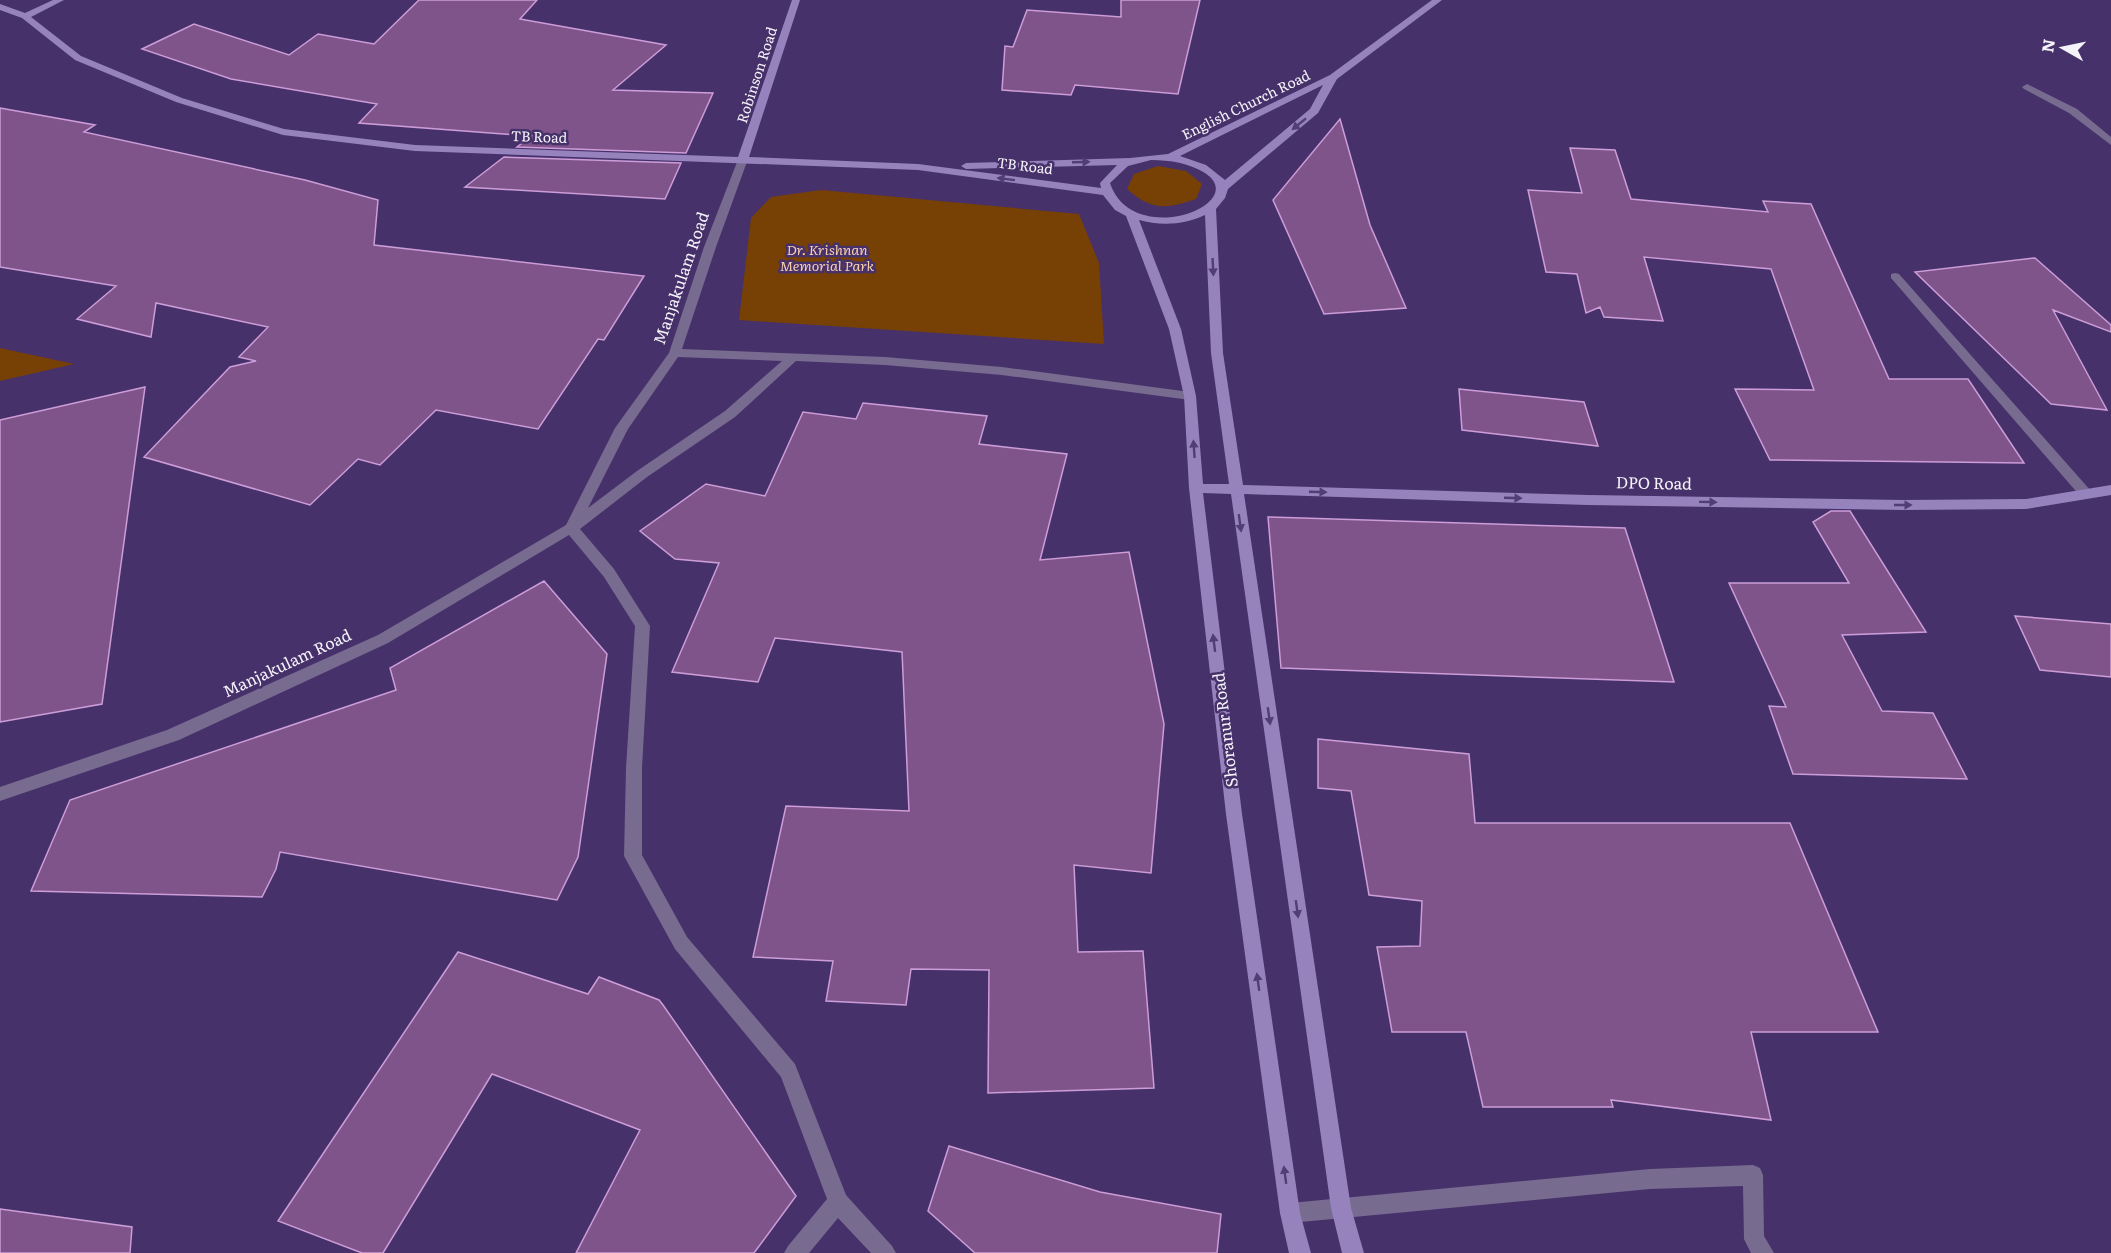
<svg xmlns="http://www.w3.org/2000/svg" width="2111" height="1253" viewBox="0 0 2111 1253" font-family="Literata,serif">
<rect width="100%" height="100%" fill="#47316a"/>
<path fill="#774005" d="M1158 166 1186 171 1202 184 1196 199C1166 209 1152 211 1127 189L1134 174Z
M821 190 1079 214 1099 263 1104 344 739 320 751 218 771 197Z
M0 348 74 364 0 381Z"/>
<path fill="#7f548a" stroke="#cc9dd8" stroke-width="1.5" d="M419 0H537L520 19 666 45 613 90 713 93 686 153 517 147 531 136 359 123 377 104 231 79 142 49 194 24 289 55 318 34 374 44Z
M1121 0H1200L1178 94 1075 85 1071 95 1002 90 1005 46 1013 47 1027 10 1121 17Z
M0 108 95 125 84 132 305 180 378 200 374 245 644 276 604 340 598 339 538 429 436 410 380 465 358 459 310 505 144 457 230 367 256 361 239 357 268 327 156 303 151 337 77 319 116 286 0 267Z
M1340 119 1370 225 1406 308 1324 314 1273 200Z
M1570 148 1615 150 1631 199 1768 212 1763 201 1811 204 1889 379H1968L2024 463 1770 460 1735 389 1814 390 1771 269 1644 257 1663 321 1604 317 1600 307 1586 313 1577 274 1546 272 1528 190 1582 193Z
M504 157 681 163 665 199 465 187Z
M2035 258 2111 325V332L2053 310 2107 410 2051 404 1915 272Z
M145 387 102 704 0 722V420Z
M1459 389 1584 402 1598 446 1462 430Z
M863 403 987 416 979 444 1067 454 1040 560 1129 552 1164 724 1151 873 1074 865 1078 952 1143 951 1154 1088 988 1093 989 970 911 969 906 1005 826 1001 833 961 753 957 786 806 909 811 902 652 775 638 758 682 672 672 719 563 675 559 640 531 706 484 765 496 803 412 856 419Z
M1831 511H1850L1926 632 1842 635 1882 711 1933 713 1967 779 1793 774 1769 706 1786 707 1729 583H1849L1813 522Z
M1268 517 1625 528 1674 682 1281 668Z
M544 581 607 654 578 857 557 900 280 852 276 869 262 897 31 891 70 800 396 690 390 668Z
M2015 616 2111 624V677L2040 670Z
M1318 739 1469 754 1475 823H1790L1878 1032H1751L1771 1120 1611 1100 1613 1107H1483L1466 1032H1392L1377 947 1420 946 1422 901 1369 895 1351 791 1318 788Z
M458 952 588 994 599 977 659 1000 663 1005 796 1196 754 1253H576L640 1130 492 1074 383 1253H362L278 1221Z
M949 1146 1100 1192 1221 1214 1217 1253H975L928 1211Z
M0 1209 132 1227 130 1253H0Z"/>
<g fill="none" stroke-linecap="round" stroke-linejoin="round">
<path fill="#776b90" fill-rule="evenodd" d="M1753 1165 1760 1168 1763 1175 1764 1236 1774 1253H1751L1744 1239 1743 1186 1650 1189 1290 1223 1283 1220 1280 1213 1283 1206 1290 1203 1650 1169Z"/>
<path fill="#776b90" fill-rule="evenodd" d="M2027 84 2077 109 2111 137V145L2069 113 2024 89 2022 87Z
M739 157 748 159 716 247 682 349 885 357 1002 367 1190 392 1196 396 1190 400 1002 375 885 365 796 361 735 417 647 477 580 529 614 569 650 626 642 768V855L687 937 795 1064 846 1195 892 1246 896 1253H871L838 1218 809 1253H784L788 1246 827 1199 781 1077 675 949 624 856 626 768 635 626 604 577 569 535 388 643 179 740 0 801V787L167 730 378 635 566 525 615 428 669 353 704 247ZM678 357 782 361 725 411 637 471 588 508 628 429Z
M1895 273 1899 274 2091 491 2093 494 2091 497H2081L1891 278V274Z"/>
<path fill="#9683bd" fill-rule="evenodd" d="M53 0H64L31 17 81 56 182 98 284 129 415 145 738 157 792 0H800L749 157 918 164 1101 188 1100 183 1117 165 966 169 961 166 966 163 1130 158 1168 154 1330 75 1432 0H1442L1337 79 1318 113 1228 189 1225 198 1216 209 1223 353 1243 485 1588 495 1904 500 2026 499 2111 485V495L2026 509 1904 510 1588 505 1244 494 1351 1208 1364 1253H1342L1331 1208 1231 494 1203 493 1242 814 1300 1213 1311 1253H1289L1280 1213 1226 814 1189 488 1184 396 1169 329 1126 216 1115 210 1103 195 918 170 415 151 283 135 176 102 75 60 22 18 0 10V4L25 13ZM1323 85 1310 109 1225 180 1206 165 1180 156ZM1151 160C1171 160 1188 163 1205 173 1252 204 1132 250 1110 183L1128 166ZM1205 215 1211 353 1229 484H1203L1196 396 1181 329 1139 220C1160 226 1185 225 1205 215Z"/>
</g>
<defs><path id="oneway-solid" d="M-6-.8H1V-3.2L6.5 0L1 3.2V.8H-6Z" transform="scale(1.5)"/></defs>
<g fill="#533d76">
<use href="#oneway-solid" transform="translate(1299 124) rotate(141)"/>
<use href="#oneway-solid" transform="translate(1081 162) rotate(-2)"/>
<use href="#oneway-solid" transform="translate(1006 179) rotate(-173)"/>
<use href="#oneway-solid" transform="translate(1213 267) rotate(87)"/>
<use href="#oneway-solid" transform="translate(1194 449) rotate(-94)"/>
<use href="#oneway-solid" transform="translate(1318 492) rotate(2)"/>
<use href="#oneway-solid" transform="translate(1513 498) rotate(2)"/>
<use href="#oneway-solid" transform="translate(1708 502) rotate(1)"/>
<use href="#oneway-solid" transform="translate(1903 505)"/>
<use href="#oneway-solid" transform="translate(1240 523) rotate(82)"/>
<use href="#oneway-solid" transform="translate(1214 643) rotate(-97)"/>
<use href="#oneway-solid" transform="translate(1269 716) rotate(82)"/>
<use href="#oneway-solid" transform="translate(1297 909) rotate(82)"/>
<use href="#oneway-solid" transform="translate(1258 982) rotate(-98)"/>
<use href="#oneway-solid" transform="translate(1285 1175) rotate(-98)"/>
</g>
<g text-anchor="middle" stroke-width="5" stroke-linejoin="round" paint-order="stroke">
<g font-size="14" fill="#f5f3fa" stroke="#47316a">
<text transform="translate(757 75) rotate(-72)" y="5">Robinson Road</text>
<text transform="translate(1246 105) rotate(-26)" y="5">English Church Road</text>
<text transform="translate(539 137) rotate(2)" y="5">TB Road</text>
<text transform="translate(1025 166) rotate(7)" y="5">TB Road</text>
</g>
<g font-size="14" font-style="italic" fill="#f7ceae" stroke="#47316a">
<text x="827" y="255">Dr. Krishnan<tspan x="827" dy="16">Memorial Park</tspan></text>
</g>
<g font-size="16" fill="#f5f3fa" stroke="#47316a">
<text transform="translate(681 278) rotate(-71)" y="6">Manjakulam Road</text>
<text transform="translate(1654 483) rotate(1)" y="6">DPO Road</text>
<text transform="translate(287 663) rotate(-25)" y="6">Manjakulam Road</text>
<text transform="translate(1225 730) rotate(-97)" y="6">Shoranur Road</text>
</g>
</g>
<g transform="translate(2063 48) rotate(279)" stroke="#47316a" stroke-width="4.5" paint-order="stroke">
<path d="M0-4.5L10 22L0 15L-10 22Z" fill="#f5f3fa"/>
<text y="-9" font-size="16" font-weight="bold" text-anchor="middle" fill="#f5f3fa">N</text>
</g>
</svg>
